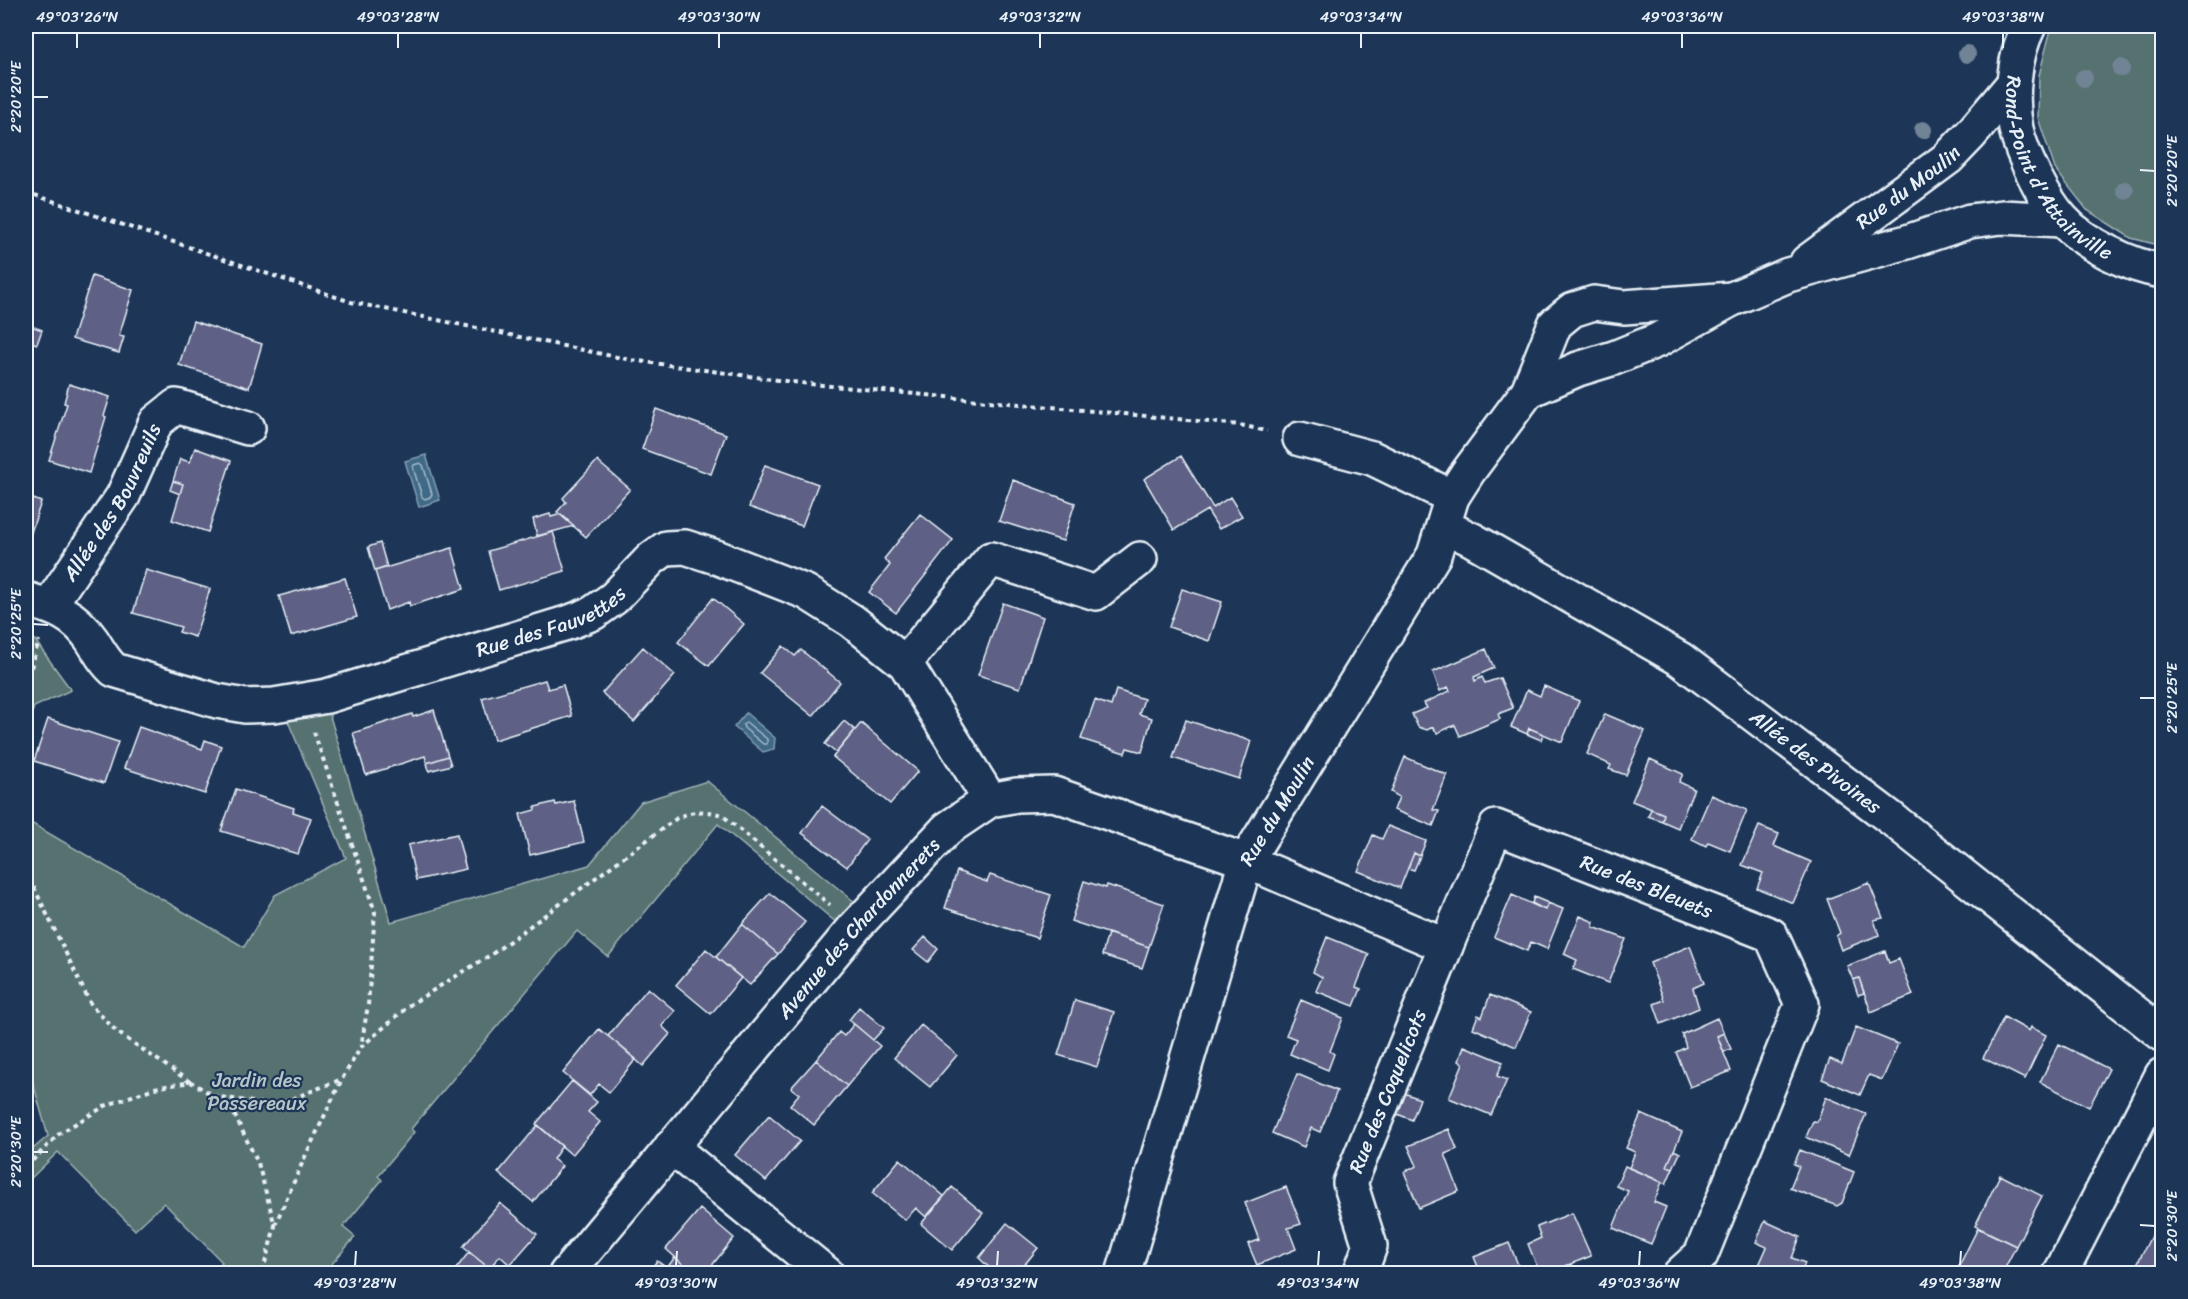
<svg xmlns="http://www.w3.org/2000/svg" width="2188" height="1299" viewBox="0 0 2188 1299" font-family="Sriracha,sans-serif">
<rect width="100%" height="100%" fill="#1d3557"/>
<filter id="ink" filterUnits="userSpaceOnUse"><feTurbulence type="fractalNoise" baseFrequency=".0167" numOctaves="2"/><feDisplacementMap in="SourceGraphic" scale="12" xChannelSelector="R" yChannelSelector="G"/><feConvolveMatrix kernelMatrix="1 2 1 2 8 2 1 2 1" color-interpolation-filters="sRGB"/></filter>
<g filter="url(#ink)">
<path fill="#57726f" stroke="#a0b2b4" stroke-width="1.5" d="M2055 26H2162V246L2131 238 2087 210 2055 169 2038 118 2039 75 2050 33Z
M34 639 71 690 34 707 26 730V663Z
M327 706 391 922 589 865 641 802 707 781 856 903 838 924 718 824 608 957 577 931 411 1129 414 1132 378 1176 382 1180 343 1227 355 1237 324 1273H211L222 1262 164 1203 135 1230 58 1152 26 1183V1155L48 1136 26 1058 32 1055 26 1032V820L244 947 275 895 346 858 287 719Z"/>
<path fill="#406987" stroke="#839fb4" stroke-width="1.5" d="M426 455 440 500 419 507 405 461Z
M746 713 775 738 774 749 763 752 734 727Z"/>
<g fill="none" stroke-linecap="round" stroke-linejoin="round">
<path stroke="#a5bbcb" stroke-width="1.5" d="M420 463 423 465 432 494 430 497 425 499 422 497 413 467 414 465Z
M746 722 767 739V744H763L744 728 743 725Z"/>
</g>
<path fill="#5e6185" stroke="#e8f1f8" stroke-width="1.5" d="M92 276 133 290 119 336 124 337 119 353 72 339Z
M193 321 262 344 249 388 179 365Z
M26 324 42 330 37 344 26 340Z
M69 384 110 397 104 416 106 417 89 473 49 460 67 404 64 403Z
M656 409 726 434 711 474 642 449Z
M195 448 231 461 208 532 172 520 183 484 173 481 180 459 190 462Z
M1181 456 1213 508 1230 497 1242 516 1219 529 1207 510 1174 530 1144 479Z
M597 461 630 489 586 537 557 512 566 502 563 498Z
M765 465 818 484 802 526 749 507Z
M1013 480 1075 503 1063 541 999 521Z
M173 481 183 484 180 494 170 490Z
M26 496 41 502 26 548Z
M550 514 551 517 561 514 574 526 537 536 533 519Z
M920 514 953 540 896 613 869 592 890 565 884 559Z
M553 532 565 571 499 590 488 551Z
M380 543 387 567 375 571 368 547Z
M452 548 464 589 410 606 409 602 387 610 375 571Z
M146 570 210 589 195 637 179 632 181 627 133 613Z
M345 578 357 617 291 636 279 596Z
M1182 589 1222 602 1209 641 1169 627Z
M713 598 744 624 709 666 678 642Z
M1003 603 1043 617 1020 688 978 675Z
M783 646 795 656 801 650 840 682 813 716 760 673Z
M643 647 675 675 634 722 602 693Z
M1486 649 1494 668 1474 677 1475 681 1482 677 1485 683 1500 678 1513 708 1498 714 1500 719 1460 736 1455 725 1437 733 1433 727 1427 730 1418 727 1412 714 1427 708 1424 703 1450 691 1448 687 1440 691 1433 672Z
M545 680 548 689 563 685 572 716 494 740 482 698Z
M1544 686 1579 701 1562 742 1529 728 1527 734 1511 727 1527 690 1540 696Z
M1116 690 1144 699 1139 714 1152 718 1142 752 1127 748 1125 753 1081 739 1095 700 1111 706Z
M434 710 448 756 427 763 425 756 366 775 353 733 412 714 413 717Z
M1605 714 1645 731 1626 775 1609 769 1611 765 1587 754Z
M48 719 118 742 104 783 34 761Z
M1186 720 1251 741 1239 779 1173 758Z
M844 721 855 730 836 753 825 744Z
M861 723 918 771 890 804 833 757Z
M139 727 202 749 205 740 221 746 205 794 124 768Z
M1529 728 1543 734 1541 740 1527 734Z
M448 756 451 765 429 771 427 763Z
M1405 757 1447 775 1433 810 1439 811 1433 826 1394 810 1399 797 1391 792Z
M1650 759 1683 774 1679 782 1694 789 1678 828 1662 821 1664 814 1632 801Z
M236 789 294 808 293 812 311 818 298 854 221 831Z
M1711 795 1747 810 1730 851 1708 842 1706 846 1692 839Z
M574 801 584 842 530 855 520 814 535 810V807L555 802 556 805Z
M822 806 867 840 847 867 802 833Z
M1651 809 1664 814 1662 821 1648 816Z
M1388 826 1426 841 1420 856 1414 853 1400 888 1358 871 1373 835 1382 839Z
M1759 826 1779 834 1774 846 1811 862 1793 903 1757 888 1763 873 1742 865Z
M457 834 466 869 416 880 408 845Z
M1414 853 1420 856 1414 870 1408 868Z
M957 871 987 882 990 875 1051 895 1037 938 945 908Z
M1084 881 1106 888 1107 885 1164 904 1149 947 1071 921Z
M1869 883 1883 918 1874 920 1879 935 1841 950 1836 936 1840 933 1827 899Z
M770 893 805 922 778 954 742 924Z
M1512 895 1545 910 1548 903 1563 909 1547 949 1531 942 1527 951 1494 937Z
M1534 897 1548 903 1545 910 1532 903Z
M1580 916 1594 922 1593 927 1626 939 1608 983 1573 969 1577 960 1564 954Z
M742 924 778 954 750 985 716 957Z
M1108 933 1149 947 1142 968 1102 955Z
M925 937 938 949 928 962 913 950Z
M1327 937 1369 954 1356 987 1361 989 1354 1006 1316 991 1322 977 1313 972Z
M1690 946 1704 983 1693 988 1699 1008 1661 1024 1654 1004 1664 1000 1650 963Z
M706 949 741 978 711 1014 676 985Z
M1885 951 1889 963 1899 959 1913 995 1871 1012 1859 978 1853 980 1847 966Z
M1859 978 1864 993 1858 995 1853 980Z
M648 988 675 1011 662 1026 670 1034 643 1066 608 1036Z
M1490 995 1531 1012 1516 1047 1473 1028 1478 1015 1482 1017Z
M1075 1000 1114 1012 1097 1067 1058 1055Z
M1301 1000 1343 1018 1330 1051 1334 1054 1328 1070 1290 1054 1296 1039 1286 1035Z
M859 1007 884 1028 873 1040 849 1020Z
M2004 1017 2029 1031 2031 1027 2046 1035 2025 1079 1983 1058Z
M1717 1018 1724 1033 1717 1036 1731 1071 1690 1087 1676 1052 1686 1047 1682 1034Z
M854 1024 880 1046 847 1086 816 1060 839 1032 844 1036Z
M921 1025 957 1055 930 1087 894 1058Z
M1856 1027 1898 1044 1882 1080 1869 1075 1860 1095 1822 1079 1830 1059 1842 1064Z
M599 1029 636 1059 609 1092 599 1084 590 1095 563 1073Z
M1724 1033 1731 1049 1724 1052 1717 1036Z
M2059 1044 2109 1069 2089 1107 2040 1082Z
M1464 1046 1503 1062 1497 1076 1507 1080 1491 1115 1449 1098 1463 1063 1459 1061Z
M816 1060 847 1086 814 1125 790 1105 799 1094 791 1088Z
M1297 1074 1337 1091 1320 1132 1311 1128 1304 1147 1272 1133Z
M572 1081 597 1102 588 1112 600 1122 572 1155 536 1124Z
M1404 1093 1420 1099 1412 1120 1395 1113Z
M1826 1097 1866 1114 1849 1155 1806 1137 1813 1121 1817 1122Z
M1641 1114 1682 1132 1667 1166 1673 1168 1666 1184 1629 1168 1635 1152 1626 1148Z
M769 1115 800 1141 766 1181 735 1155Z
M538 1125 562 1146 553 1159 562 1166 533 1202 498 1173Z
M1449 1129 1457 1149 1445 1154 1459 1191 1419 1208 1404 1172 1417 1166 1408 1146Z
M1674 1150 1680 1153 1673 1168 1667 1166Z
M1800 1150 1854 1172 1842 1203 1837 1206 1790 1188 1799 1166 1794 1164Z
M900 1159 944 1196 926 1217 916 1208 905 1220 872 1193Z
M1625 1166 1662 1182 1654 1202 1666 1207 1651 1244 1613 1228 1628 1191 1616 1186Z
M2000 1175 2042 1196 2016 1246 1975 1226Z
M952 1187 983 1213 952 1250 921 1224Z
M1286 1187 1301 1224 1288 1228 1296 1249 1257 1265 1248 1244 1259 1240 1245 1203Z
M500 1203 537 1234 510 1265 500 1256 489 1268 463 1247Z
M700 1209 734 1238 705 1274H694L666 1249Z
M1572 1213 1591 1256 1558 1269 1560 1274H1540L1528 1244 1541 1238 1537 1227Z
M1765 1221 1800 1237 1792 1258 1805 1263 1801 1274H1755L1767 1247 1756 1242Z
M1007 1223 1038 1248 1017 1274H996L979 1258Z
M1978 1228 2016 1246 2002 1274H1955Z
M2153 1232 2162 1237V1274H2132Z
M1509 1243 1522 1274H1481L1474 1257Z
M469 1252 489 1268 495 1274H452Z
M675 1257 694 1274H646L657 1261 667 1268Z
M1572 1264 1574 1269 1560 1274 1558 1269Z"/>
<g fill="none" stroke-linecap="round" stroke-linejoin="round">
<defs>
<g id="minor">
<path id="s1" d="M1807 262 1948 158 1971 134 2013 84"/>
<path d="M1528 391 1578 369 1614 358 1658 340 1732 299 1788 275 1907 242 1970 221 2002 217 2062 220"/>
<path d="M1300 439 1372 458 1452 497"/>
<path id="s2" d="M1444 526 1473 540 1680 659 1892 819 2162 1034"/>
<path id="s3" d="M26 599C55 608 74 614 92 640 100 652 103 660 114 670L217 701 245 706 274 705 327 696 570 622 593 613 614 598 651 559 666 548 685 547 716 557 806 592 852 621 905 663 990 800"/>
<path id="s4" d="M49 606 123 496 156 422 176 406 248 428"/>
<path d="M905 663 991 559 1096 593 1140 559"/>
<path d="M671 1147 827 1274"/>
<path id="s5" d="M566 1274 855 927 947 829 990 800 1017 795 1054 794 1246 861 1446 946 1496 827 1771 935 1802 1004 1701 1255 1680 1274"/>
<path id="s6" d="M1123 1274 1246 861 1434 555 1452 497 1468 472 1528 391 1555 324 1572 310 1594 303 1624 307 1732 299"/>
<path id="s7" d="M1360 1274 1370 1246 1350 1183 1446 946"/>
<path d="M2060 1274 2162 1075"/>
</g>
<g id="major">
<path id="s8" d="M2029 26C2014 55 2010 97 2016 129 2022 155 2044 199 2062 219 2084 244 2130 266 2162 271"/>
</g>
</defs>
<use href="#minor" stroke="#e8f1f8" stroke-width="38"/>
<use href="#major" stroke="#e8f1f8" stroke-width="38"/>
<path stroke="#e8f1f8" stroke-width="4" stroke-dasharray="4.5 4.5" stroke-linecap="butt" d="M26 192 351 302 631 360 800 383 1240 425 1267 431
M26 685 39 640
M314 732 375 912 368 1005 361 1047
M26 871 91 1005 117 1032 190 1082
M214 1097 235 1116 258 1163 275 1226 262 1274
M26 1167 60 1133 105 1106 154 1088 191 1082 214 1096 265 1104 284 1102 342 1079 361 1047 411 1004 492 954 677 818C693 810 705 810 722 815L830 905
M275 1225 304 1159 342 1079"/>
<use href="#minor" stroke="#1d3557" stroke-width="33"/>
<use href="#major" stroke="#1d3557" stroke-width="33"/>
</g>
<g fill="#718495">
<circle cx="1967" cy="54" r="9"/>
<circle cx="2121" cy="68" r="9"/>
<circle cx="2084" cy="78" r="9"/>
<circle cx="1923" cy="130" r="9"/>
<circle cx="2125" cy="190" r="9"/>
</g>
</g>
<path fill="none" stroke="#e8f1f8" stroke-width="2" d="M77 48V33M398 48V33M719 48V33M1040 48V33M1361 48V33M1682 48V33M2003 48V33M33 97H48M2140 170 2155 171M33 624 48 625M2140 698H2155M33 1152H48M2140 1225 2155 1226M355 1266 356 1251M676 1266 677 1251M997 1266 998 1251M1318 1266 1319 1251M1639 1266 1640 1251M1960 1266 1961 1251"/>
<g text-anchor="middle" stroke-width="4.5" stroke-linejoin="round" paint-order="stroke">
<g font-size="20" fill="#e8f1f8" stroke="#1d3557">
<text dy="7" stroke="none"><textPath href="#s8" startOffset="160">Rond-Point d'Attainville</textPath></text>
<text dy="7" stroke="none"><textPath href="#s1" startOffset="126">Rue du Moulin</textPath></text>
<text dy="7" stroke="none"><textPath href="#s4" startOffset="122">Allée des Bouvreuils</textPath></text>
<text dy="7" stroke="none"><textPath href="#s3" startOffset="572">Rue des Fauvettes</textPath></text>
<text dy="7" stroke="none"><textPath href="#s2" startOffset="441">Allée des Pivoines</textPath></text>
<text dy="7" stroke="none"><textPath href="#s6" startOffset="490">Rue du Moulin</textPath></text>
<text dy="7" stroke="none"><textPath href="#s5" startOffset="1414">Rue des Bleuets</textPath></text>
<text dy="7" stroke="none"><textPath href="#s5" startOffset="453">Avenue des Chardonnerets</textPath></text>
<text dy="7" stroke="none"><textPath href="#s7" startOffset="195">Rue des Coquelicots</textPath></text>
</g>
<g font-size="20" fill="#b5c5c8" stroke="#1d3557">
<text x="257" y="1087">Jardin des<tspan x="257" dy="23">Passereaux</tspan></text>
</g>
</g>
<rect width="2188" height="1299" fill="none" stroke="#1d3557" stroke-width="66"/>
<rect x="33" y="33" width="2122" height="1233" fill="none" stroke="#e8f1f8" stroke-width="2"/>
<g font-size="15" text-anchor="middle" fill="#e8f1f8">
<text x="77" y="22">49°03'26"N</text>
<text x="398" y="22">49°03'28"N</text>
<text x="719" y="22">49°03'30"N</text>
<text x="1040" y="22">49°03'32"N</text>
<text x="1361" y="22">49°03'34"N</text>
<text x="1682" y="22">49°03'36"N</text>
<text x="2003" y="22">49°03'38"N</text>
<text transform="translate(16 97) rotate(-90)" y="5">2°20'20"E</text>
<text transform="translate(2172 171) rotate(-90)" y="5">2°20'20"E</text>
<text transform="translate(16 624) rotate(-90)" y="5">2°20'25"E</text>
<text transform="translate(2172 698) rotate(-90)" y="5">2°20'25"E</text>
<text transform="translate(16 1152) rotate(-90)" y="5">2°20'30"E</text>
<text transform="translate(2172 1226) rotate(-90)" y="5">2°20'30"E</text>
<text x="355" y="1288">49°03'28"N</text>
<text x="676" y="1288">49°03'30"N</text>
<text x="997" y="1288">49°03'32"N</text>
<text x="1318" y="1288">49°03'34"N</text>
<text x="1639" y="1288">49°03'36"N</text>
<text x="1960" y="1288">49°03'38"N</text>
</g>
</svg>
